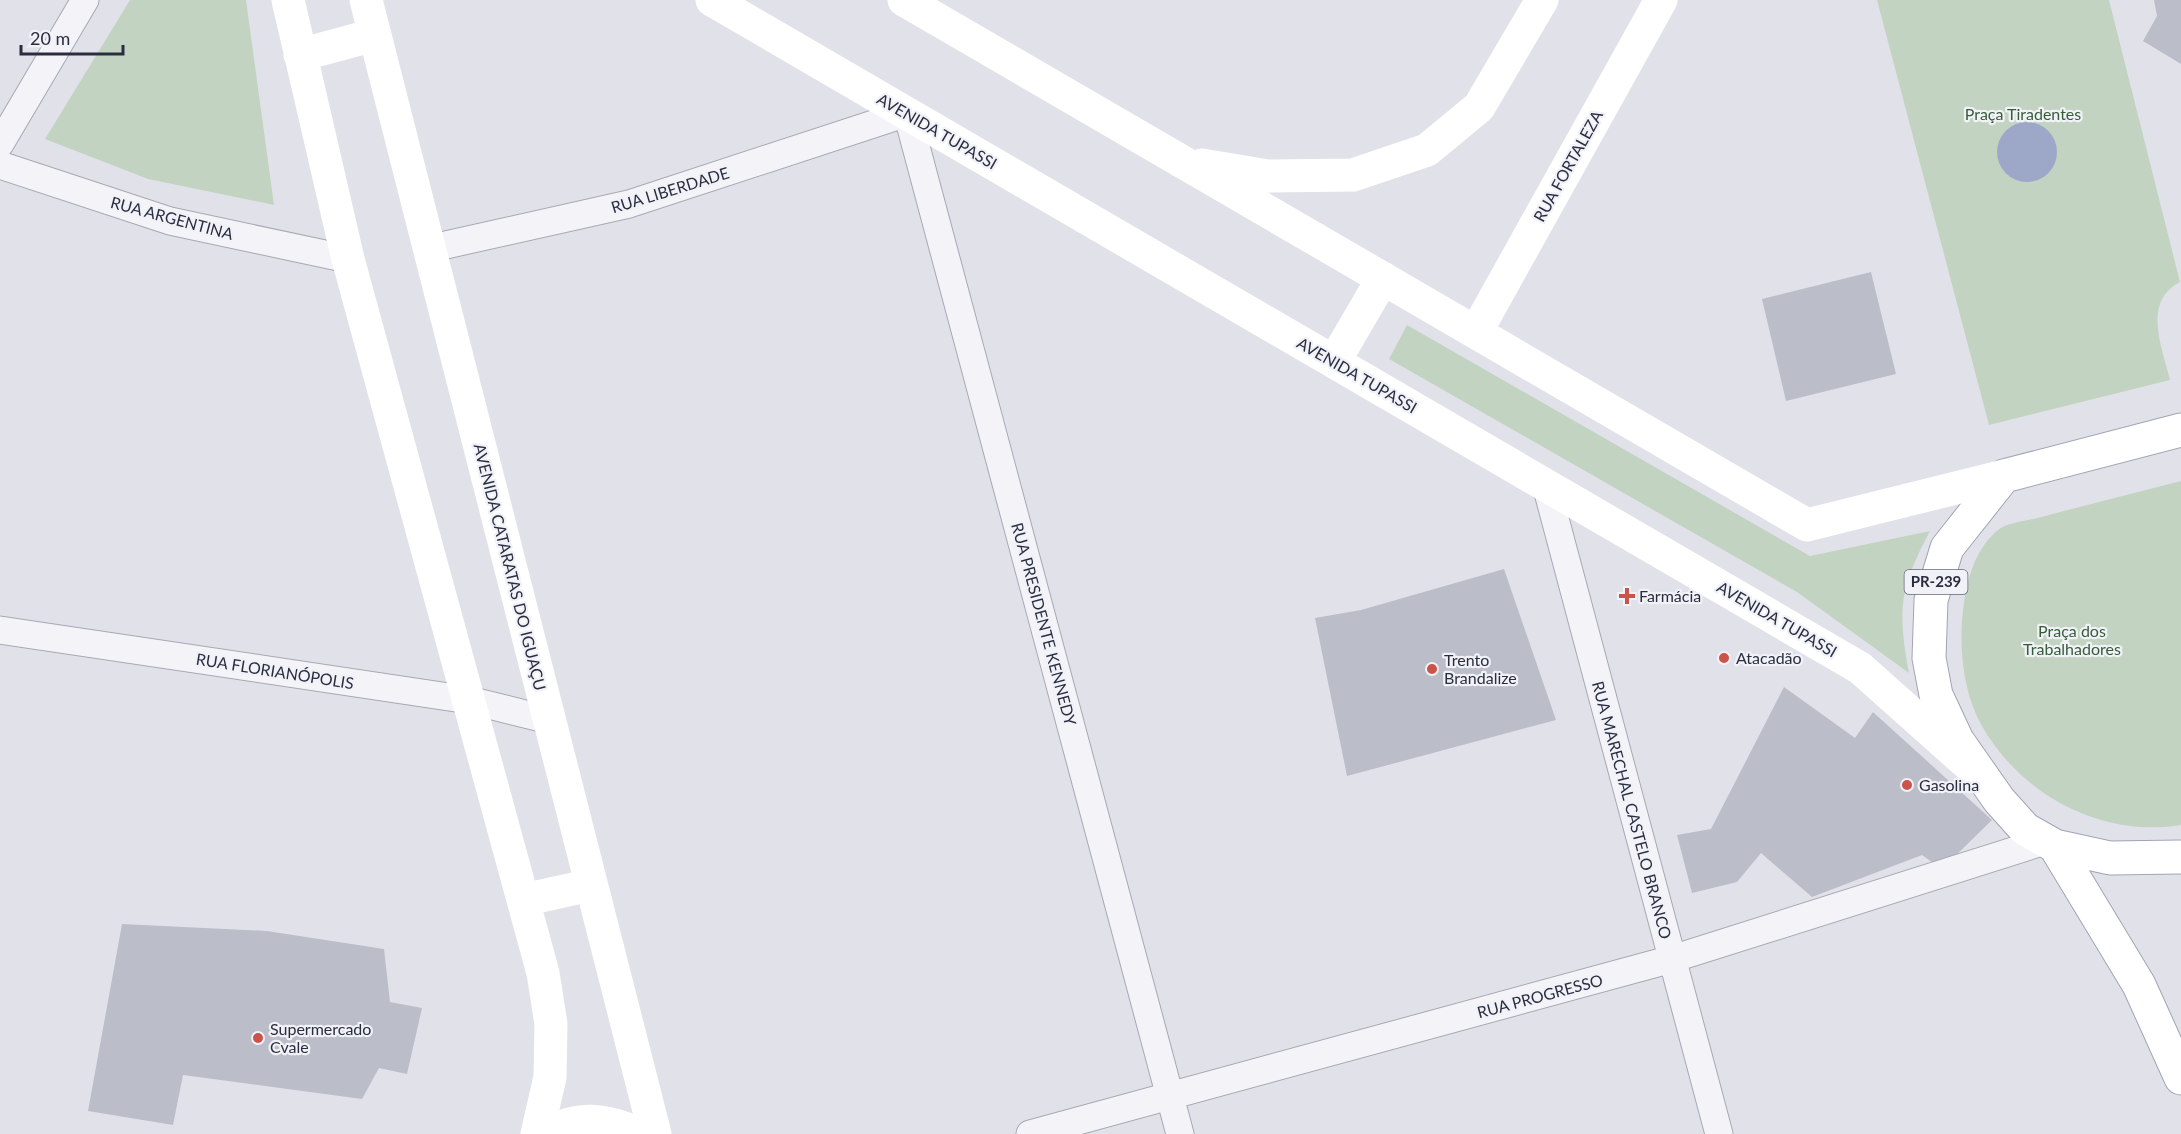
<svg xmlns="http://www.w3.org/2000/svg" width="2181" height="1134" viewBox="0 0 2181 1134" font-family="Lato,sans-serif">
<rect width="100%" height="100%" fill="#e1e2e9"/>
<path fill="#c3d3c2" d="M130 0H246L274 205 148 179 45 139Z
M1877 0H2109L2180 282C2142 302 2162 347 2170 380L1989 425Z
M1407 325 1810 556 1930 531C1900 588 1897 609 1909 673L1797 592 1389 359Z
M2181 481V825C2102 838 2021 795 1982 726 1962 691 1958 642 1964 603 1968 576 1976 548 1998 530 2007 522 2028 521 2041 517 2087 505 2134 493 2181 481Z"/>
<path fill="#9da8c8" d="M1997 152a30 30 0 1 1 60 0a30 30 0 1 1-60 0Z"/>
<path fill="#bbbdc9" d="M2154 0H2181V64L2143 41 2157 16Z
M1871 272 1896 374 1786 401 1762 299Z
M1504 569 1556 720 1347 776 1315 618 1361 610Z
M1784 687 1855 738 1873 712 1992 820 1942 869 1922 855 1812 897 1761 853 1737 882 1692 893 1677 835 1711 829Z
M122 924 267 931 384 949 390 1002 422 1008 407 1074 379 1068 362 1099 183 1075 173 1125 88 1111Z"/>
<g fill="none" stroke-linecap="round" stroke-linejoin="round">
<defs>
<path id="street" d="M0 144 85 0
M0 165 170 221 348 259
M428 249 629 204 907 113 1180 1134
M1546 485 1719 1134
M0 630 469 700 549 720
M1030 1134 1672 959 2045 841"/>
<path id="primary" d="M2181 430 2004 476 1947 548 1931 600 1929 658 1936 695 1957 740 1999 800 2025 829 2055 846 2110 858 2181 857
M2055 846 2139 985 2181 1078"/>
</defs>
<use href="#street" stroke="#a6a8b3" stroke-width="29"/>
<use href="#primary" stroke="#a1a4b5" stroke-width="35"/>
<use href="#street" stroke="#f4f4f8" stroke-width="27"/>
<path stroke="#fff" stroke-width="33" d="M288 0 348 259 543 973 551 1024 550 1077 537 1134
M366 0 655 1134
M712 0 1860 668 1969 765
M904 0 1807 525 2004 476
M300 55 374 35
M1202 165 1268 176 1353 175 1427 150 1479 107 1542 0
M1476 332 1661 0
M1334 362 1383 278
M523 900 591 885
M545 1134C578 1115 606 1119 639 1134"/>
<use href="#primary" stroke="#fff" stroke-width="33"/>
</g>
<g fill="#ca534a" stroke="#f0f2f7" stroke-width="2">
<path d="M1624 587h6v6h6v6h-6v6h-6v-6h-6v-6h6z"/>
<circle cx="1724" cy="658" r="6"/>
<circle cx="1432" cy="669" r="6"/>
<circle cx="1907" cy="785" r="6"/>
<circle cx="258" cy="1038" r="6"/>
</g>
<g text-anchor="middle" stroke-width="4.5" stroke-linejoin="round" paint-order="stroke">
<rect fill="#f0f2f7" stroke="#656877" stroke-width="1.5" x="1904.5" y="570" width="63" height="24" rx="4.5"/>
<g font-size="15" font-weight="bold" fill="#2a2d40">
<text x="1936" y="587">PR-239</text>
</g>
<g font-size="16" fill="#375c39" stroke="#f0f2f7">
<text x="2023" y="120">Praça Tiradentes</text>
<text x="2072" y="637">Praça dos<tspan x="2072" dy="18">Trabalhadores</tspan></text>
</g>
<g font-size="16" fill="#2a2d40" stroke="#f0f2f7">
<text transform="translate(937 131) rotate(30)" y="6">AVENIDA TUPASSI</text>
<text transform="translate(1568 166) rotate(-61)" y="6">RUA FORTALEZA</text>
<text transform="translate(670 190) rotate(-17)" y="6">RUA LIBERDADE</text>
<text transform="translate(172 218) rotate(15)" y="6">RUA ARGENTINA</text>
<text transform="translate(1357 375) rotate(30)" y="6">AVENIDA TUPASSI</text>
<text transform="translate(510 567) rotate(76)" y="6">AVENIDA CATARATAS DO IGUAÇU</text>
<text transform="translate(1777 619) rotate(30)" y="6">AVENIDA TUPASSI</text>
<text transform="translate(1044 624) rotate(75)" y="6">RUA PRESIDENTE KENNEDY</text>
<text transform="translate(275 671) rotate(9)" y="6">RUA FLORIANÓPOLIS</text>
<text transform="translate(1632 810) rotate(75)" y="6">RUA MARECHAL CASTELO BRANCO</text>
<text transform="translate(1540 996) rotate(-15)" y="6">RUA PROGRESSO</text>
</g>
<g font-size="16" fill="#2a2d40" stroke="#f0f2f7" text-anchor="start">
<text x="1639" y="602">Farmácia</text>
<text x="1736" y="664">Atacadão</text>
<text x="1444" y="666">Trento<tspan x="1444" dy="18">Brandalize</tspan></text>
<text x="1919" y="791">Gasolina</text>
<text x="270" y="1035">Supermercado<tspan x="270" dy="18">Cvale</tspan></text>
</g>
</g>
<path d="M21 45v9h102v-9" fill="none" stroke="#2a2d40" stroke-width="3"/>
<text x="30" y="45" font-size="18" fill="#2a2d40" stroke="#f0f2f7" stroke-width="4.5" paint-order="stroke">20 m</text>
</svg>
